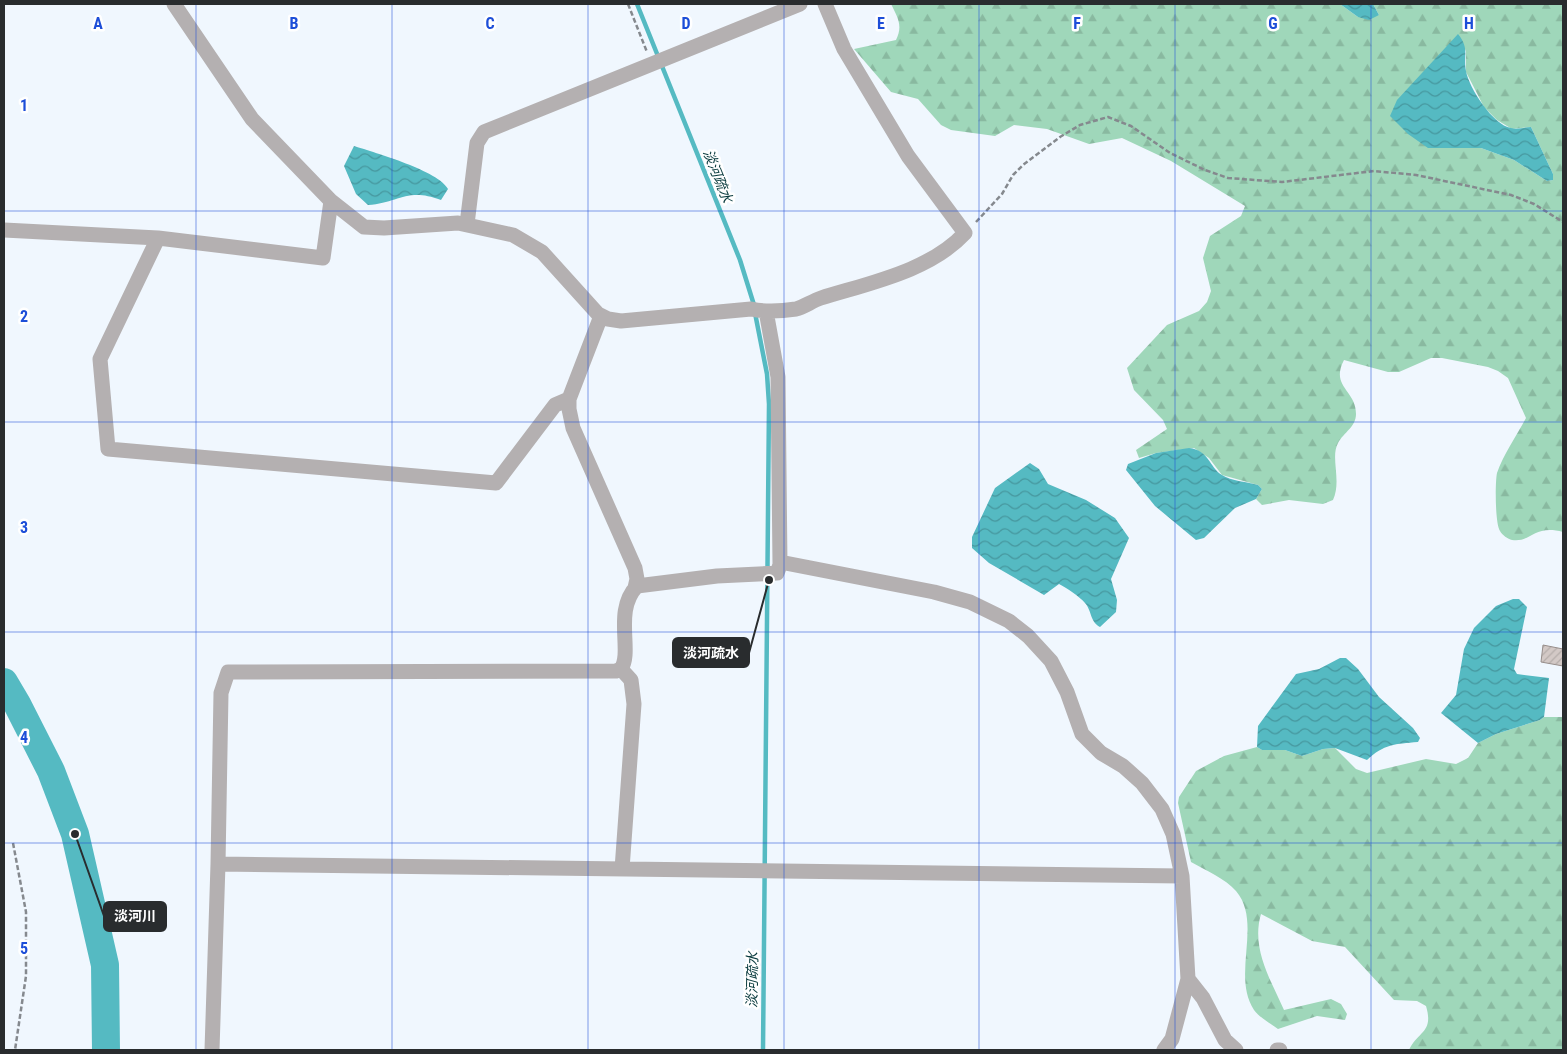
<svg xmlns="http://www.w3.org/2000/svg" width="1567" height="1054" viewBox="0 0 1567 1054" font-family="'Roboto Condensed','Noto Sans JP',sans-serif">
<defs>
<pattern id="forest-firs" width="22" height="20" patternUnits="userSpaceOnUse" patternTransform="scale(1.25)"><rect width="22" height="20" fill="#9fd7ba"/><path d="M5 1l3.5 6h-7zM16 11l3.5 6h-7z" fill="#89b9a0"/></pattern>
<pattern id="water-waves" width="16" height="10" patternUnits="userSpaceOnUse" patternTransform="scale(1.25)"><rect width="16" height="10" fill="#55bac2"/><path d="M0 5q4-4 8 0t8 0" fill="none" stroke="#46979e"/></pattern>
<pattern id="building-hatch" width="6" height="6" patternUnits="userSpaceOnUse" patternTransform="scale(1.25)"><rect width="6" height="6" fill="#d3c9c6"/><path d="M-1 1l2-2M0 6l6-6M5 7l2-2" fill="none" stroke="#b5adaa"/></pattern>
</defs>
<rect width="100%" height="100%" fill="#f0f7fe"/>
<path fill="url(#forest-firs)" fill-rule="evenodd" d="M891 4H1340L1358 17 1379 15 1373 4H1563V532C1534 524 1531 543 1512 540 1508 539 1502 535 1500 531 1495 524 1495 482 1497 473 1503 455 1517 435 1526 418L1508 378 1498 371 1488 367 1442 358H1431L1399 372H1388L1344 360C1330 387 1356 390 1356 414 1356 427 1344 432 1338 443 1330 458 1342 480 1333 500L1323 504 1289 500 1262 505 1256 499 1262 489 1258 485 1222 475 1209 458 1194 448 1156 453 1139 458 1136 450 1167 429 1163 420 1134 390 1127 368 1167 325 1199 311 1207 302 1211 291 1203 258 1210 236 1241 216 1245 206 1171 161 1122 138 1089 144 1047 129 1014 125 995 136 951 130 941 125 918 99 891 92 854 49 896 40C903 26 898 18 891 4ZM1466 49V72L1484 107 1497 120 1512 129 1531 127 1553 174V180L1547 181 1514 160 1481 148H1428Z
M1544 717H1563V1050H1409C1418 1031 1434 1033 1426 1006L1417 1001 1394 1000 1345 947 1312 941 1261 914C1251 948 1270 979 1284 1010L1331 999 1341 1004 1347 1014 1345 1020 1317 1016 1278 1029C1270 1023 1260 1018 1254 1010 1231 975 1263 923 1236 891 1226 879 1205 870 1191 862L1178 803 1179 797 1196 771 1224 756 1257 747 1262 750H1285L1302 756 1323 749 1335 748 1356 769 1367 773 1426 759 1456 764 1468 758 1478 743 1496 734 1540 720Z"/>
<path fill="url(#water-waves)" d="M1340 4H1373L1379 15 1369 20 1358 17Z
M1458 34C1470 49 1463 55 1466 71 1469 88 1493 125 1511 128 1517 130 1525 127 1531 127L1553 174V180L1547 181 1514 160 1481 148H1428L1408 134 1390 116 1397 100Z
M354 146C376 153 439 171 448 189L441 200C407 187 399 203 368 205L356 194 344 166Z
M1189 448C1209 450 1209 467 1222 475 1231 481 1248 482 1258 485L1262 489 1256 499 1235 508 1204 538 1196 540 1155 506 1126 470 1128 464 1156 453Z
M1030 463 1039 469 1048 484 1086 500 1115 518 1129 538 1111 579 1117 600 1116 612 1100 627C1090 622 1092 611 1085 603 1079 596 1067 588 1059 584L1044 595 989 563 972 548V537L995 488Z
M1513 599H1519L1527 607 1514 669 1517 674 1549 678 1544 717 1540 720 1496 734 1478 743 1441 713 1456 695 1464 649 1474 628 1496 606Z
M1340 658H1346L1358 669 1379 697 1413 728 1420 738 1418 742C1395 744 1384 744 1367 760L1335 748 1323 749 1302 756 1285 750H1262L1257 747 1258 726 1296 674 1319 669Z"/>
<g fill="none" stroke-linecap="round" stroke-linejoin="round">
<path stroke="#55bac2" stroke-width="4.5" d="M637 4 740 260 754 305
M755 313 767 374 769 404 763 1050"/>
<path stroke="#55bac2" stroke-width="28" d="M4 682 17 704 51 771 75 834 105 965 106 1050"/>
</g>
<path fill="url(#building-hatch)" stroke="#978e8b" d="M1543 645 1563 649V666L1541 662Z"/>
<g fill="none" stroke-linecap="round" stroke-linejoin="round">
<path stroke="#85898e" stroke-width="2.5" stroke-dasharray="5 2.5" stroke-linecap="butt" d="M628 4 647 52
M976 222 1002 194 1013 175 1023 165 1060 137 1080 125 1108 117 1131 126 1170 153 1205 170 1228 178 1282 182 1374 171 1416 175 1511 195 1534 204 1563 222
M13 843 26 912V976L15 1050"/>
<path stroke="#b4b0b1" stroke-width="15" d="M174 4 252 119 331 201 364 227 384 228 458 223 513 235 542 252 598 314 608 319 621 321 751 309C764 312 783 311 796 309 804 307 812 301 821 298 869 283 930 271 965 233L908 156 844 49 825 4
M467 224 477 143 484 132 800 4
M4 230 158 238 323 258 331 201
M158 238 100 359 108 449 496 483 555 405 569 399 601 316
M569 399V409L573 428 635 568 637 579 635 588
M780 562 934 592 970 602 1009 621 1028 636 1051 661 1067 692 1082 734 1101 753 1123 766 1142 783 1162 809 1173 834 1182 876 1188 979 1172 1039 1164 1050
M621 669 631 680 634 704 622 869
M218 864 1182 876
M1188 979 1203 998 1225 1040 1236 1050
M212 1050 218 864 221 693 228 672 616 671 621 669C633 651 613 611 637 586L717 576 777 573 780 565 778 377 766 311
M1277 1050H1280"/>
</g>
<path fill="none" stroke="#1d4ed8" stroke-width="1" stroke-opacity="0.55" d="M196 4V1050M392 4V1050M588 4V1050M784 4V1050M979 4V1050M1175 4V1050M1371 4V1050M4 211H1563M4 422H1563M4 632H1563M4 843H1563"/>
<g text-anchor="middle" stroke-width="5" stroke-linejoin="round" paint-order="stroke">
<g font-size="14" font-style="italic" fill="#083a3d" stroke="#fff">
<text transform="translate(718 176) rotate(68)" y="5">淡河疏水</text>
<text transform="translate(752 980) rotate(-89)" y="5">淡河疏水</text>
</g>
</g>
<g font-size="16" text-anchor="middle" font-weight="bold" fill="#1d4ed8" stroke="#fff" stroke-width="5" stroke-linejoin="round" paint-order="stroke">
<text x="98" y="29">A</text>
<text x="294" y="29">B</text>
<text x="490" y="29">C</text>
<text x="686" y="29">D</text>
<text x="881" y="29">E</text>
<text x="1077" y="29">F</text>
<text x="1273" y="29">G</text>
<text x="1469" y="29">H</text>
<text x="24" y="111">1</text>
<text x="24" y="322">2</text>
<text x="24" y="533">3</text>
<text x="24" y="743">4</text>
<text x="24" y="954">5</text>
</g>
<path fill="none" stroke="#292c2e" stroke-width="2" d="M769 580L749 653M75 834L104 916"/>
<g fill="#292c2e" stroke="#fff" stroke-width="2">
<circle cx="769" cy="580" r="5"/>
<circle cx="75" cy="834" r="5"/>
</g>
<g fill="#292c2e" stroke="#292c2e" stroke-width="2">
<rect x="673" y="638" width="76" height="29" rx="5"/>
<rect x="104" y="902" width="62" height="29" rx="5"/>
</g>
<g font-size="14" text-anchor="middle" font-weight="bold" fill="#fff">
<text x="711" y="658">淡河疏水</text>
<text x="135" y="921">淡河川</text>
</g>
<rect width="1567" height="1054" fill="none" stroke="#292c2e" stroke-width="10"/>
</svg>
